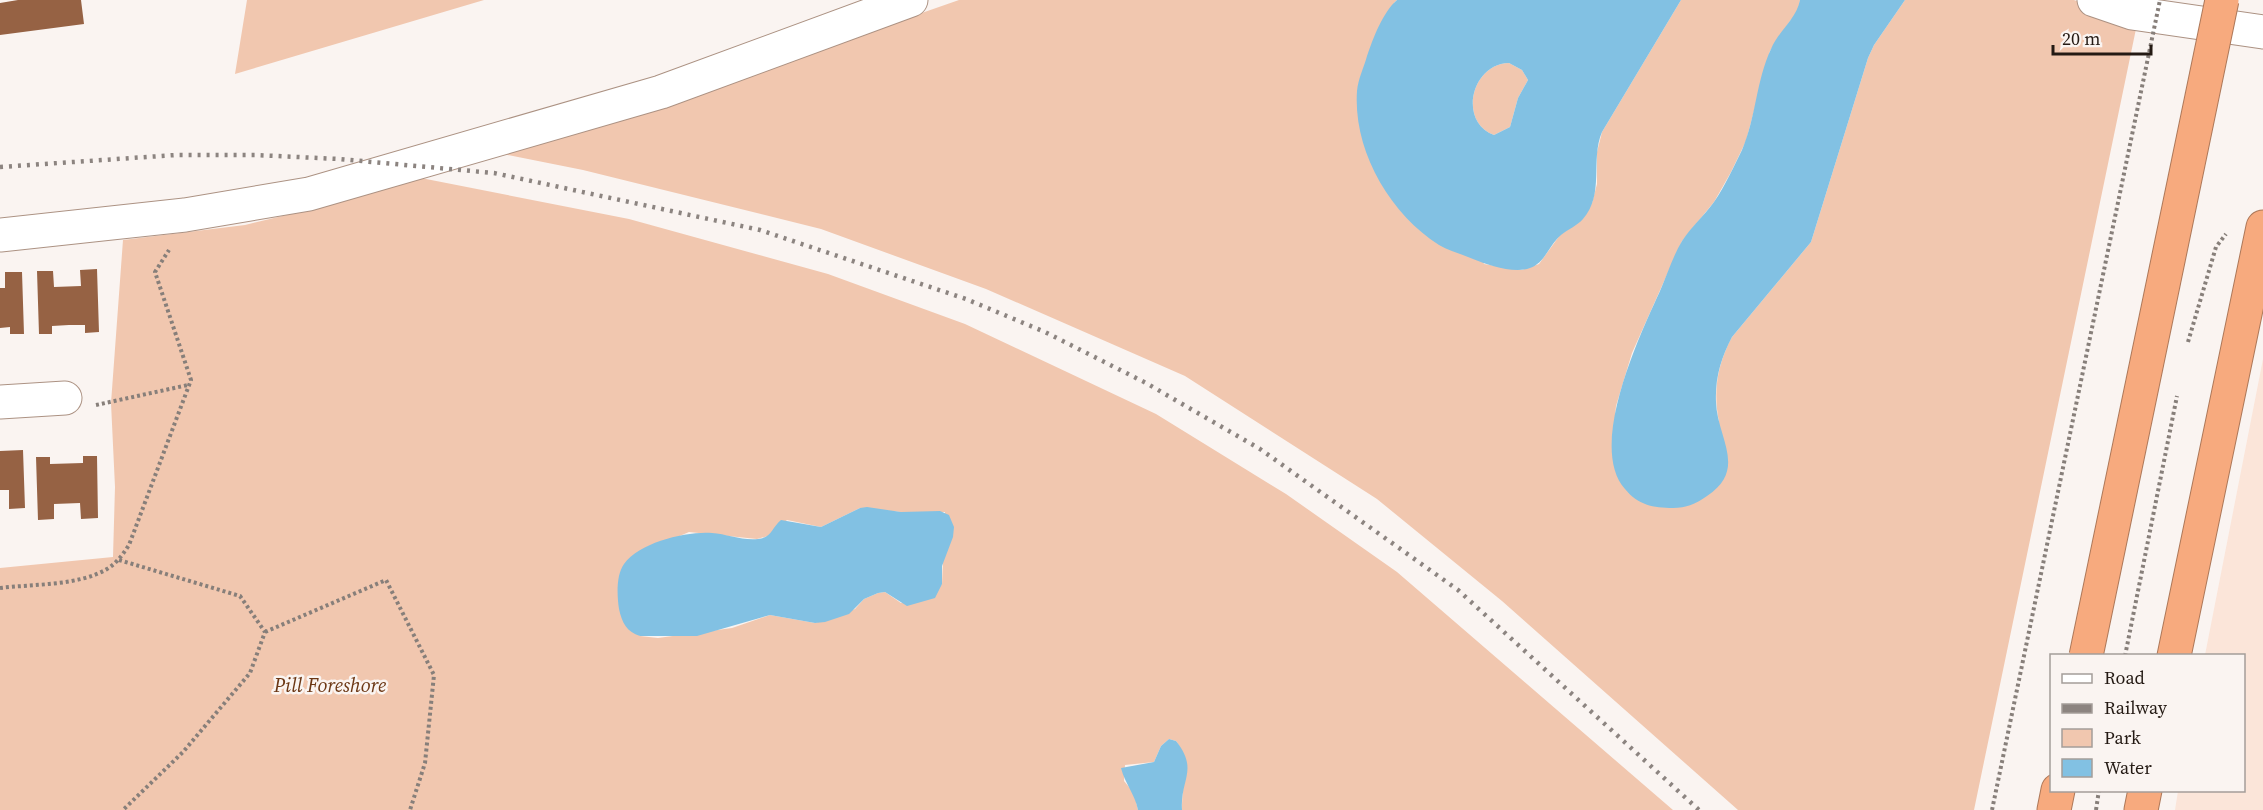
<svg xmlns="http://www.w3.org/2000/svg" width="2263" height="810" viewBox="0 0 2263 810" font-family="'Source Serif 4',serif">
<rect width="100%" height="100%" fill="#faf4f1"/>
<path fill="#fbe5d9" d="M2263 359V810H2175L2178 791 2244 790V656L2205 655Z"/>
<path fill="#f1c7af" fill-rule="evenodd" d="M247 0H484L235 74Z
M959 0H1397L1394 3 1484 264 1522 270 1539 264 1560 235 1583 218 1592 203 1597 184V152L1602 132 1681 0H1800L1798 14 1790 21 1770 51 1746 141 1731 172 1714 202 1682 241 1632 353 1616 406 1613 440 1719 422C1713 391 1717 365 1732 337L1811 242 1868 58 1874 45 1905 0H2074L2137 24 1974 810H1738L1502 601 1377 499 1185 376 986 289 821 229 583 170 498 153 641 111Z
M1509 63 1522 70 1528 80 1518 98 1510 127 1494 135C1458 122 1471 64 1509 63Z
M421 178 629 219 828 274 965 324 1156 414 1286 494 1397 572 1673 810H1182C1181 788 1191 760 1176 741L1169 739 1161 746 1154 762 1125 765 1124 781 1134 793 1138 810H0V568L113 557 115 487 111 403 123 240 245 225 337 203ZM860 508 901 512H945L942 584 901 603 885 592 878 593 864 599 855 609 815 623 770 615 732 628 658 638 640 636 619 608 621 571 633 556 689 532 757 539 768 536 787 520 821 527Z"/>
<path fill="#82c1e3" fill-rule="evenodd" d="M1397 0H1681L1602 132C1590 160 1605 194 1583 219 1577 226 1568 229 1561 235 1549 245 1545 263 1530 268 1514 274 1488 265 1473 259 1462 254 1449 251 1439 245 1389 213 1353 150 1357 91 1358 79 1364 67 1367 56 1373 38 1383 12 1397 0ZM1509 63 1522 70 1528 80 1518 98 1510 127 1494 135C1458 122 1471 64 1509 63Z
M1800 0H1905L1874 45 1868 58 1811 242 1732 337C1721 358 1715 378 1716 402 1717 438 1748 469 1707 496 1696 504 1686 508 1673 508 1653 508 1638 505 1625 489 1587 446 1640 335 1660 291 1667 275 1673 256 1682 241 1691 227 1704 216 1714 202 1725 186 1733 168 1742 150 1756 118 1756 81 1771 49 1779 30 1796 20 1800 0Z
M867 507 901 512 940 511 949 515 954 527 953 537 942 566V584L935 598 907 606 885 592 878 593 864 599 849 614 825 622 815 623 770 615 697 636H640C627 632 622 623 619 609 617 596 616 575 624 564 640 542 687 531 712 533 727 534 743 541 758 539 772 538 772 527 781 520L821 527 860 508Z
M1169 739 1176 741C1199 770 1180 779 1182 810H1138C1135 794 1125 784 1121 768L1154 762 1161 746Z"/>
<path fill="#966244" d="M18 0H81L84 24 0 35V3Z
M97 269 99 332 85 333V325H69L52 326V334H39L37 271H53L54 287 81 286 80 270Z
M5 272H22L24 334H10V327L0 328V288H5Z
M23 450 25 508 9 509V490H0V451Z
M83 456H97L98 518 81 519 80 503 54 504V519L38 520 36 457H50V464L83 463Z"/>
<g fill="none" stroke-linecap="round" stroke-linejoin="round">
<defs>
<path id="minor" d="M2094 0 2132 13 2263 32
M0 235 185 215 309 194 661 92 911 0
M0 402 65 398"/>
<path id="highway" d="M2174 656 2263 227
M2054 810 2058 790
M2141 810 2145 790"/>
</defs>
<use href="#minor" stroke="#ac9283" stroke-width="35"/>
<use href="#highway" stroke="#ad7859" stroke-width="35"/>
<path stroke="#877f7a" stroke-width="4" stroke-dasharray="3 3" stroke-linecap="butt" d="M2188 342 2216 247 2226 234
M96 405 188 385
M119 560 240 596 265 632 250 673 183 752 123 810
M0 588C33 584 78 586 107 569 117 563 123 554 129 545L191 380 155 272 169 250
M265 632 386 580 434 675 425 763 410 810
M2125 656 2177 396
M2096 810 2099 790"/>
<use href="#minor" stroke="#fff" stroke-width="33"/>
<use href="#highway" stroke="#f7aa7e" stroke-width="33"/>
<path stroke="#8c8480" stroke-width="4.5" stroke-dasharray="3 6" stroke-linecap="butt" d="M0 167 176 155H255L339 159 494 173 760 230 966 299 1045 332 1146 383 1260 449 1458 590 1699 810"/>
<defs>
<path id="highway-bridge" d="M2086 656 2222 0"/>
</defs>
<use href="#highway-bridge" stroke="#ad7859" stroke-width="35" stroke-linecap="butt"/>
<path stroke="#877f7a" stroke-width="4" stroke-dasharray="3 3" stroke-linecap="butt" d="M1992 810 2160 0"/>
<use href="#highway-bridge" stroke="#f7aa7e" stroke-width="33"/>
</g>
<g text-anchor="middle" stroke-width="5" stroke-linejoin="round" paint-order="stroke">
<g font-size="20" font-style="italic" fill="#6c3714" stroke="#faf4f1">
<text x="330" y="692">Pill Foreshore</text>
</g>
</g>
<rect x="2050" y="654" width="195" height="138" fill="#faf4f1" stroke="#a49d99" stroke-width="1.5"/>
<rect x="2062" y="674" width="30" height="9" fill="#ffffff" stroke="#a49d99" stroke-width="1.5"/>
<text x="2104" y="684" font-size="18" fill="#241a14">Road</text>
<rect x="2062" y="704" width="30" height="9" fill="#8c8480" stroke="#a49d99" stroke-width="1.5"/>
<text x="2104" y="714" font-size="18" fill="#241a14">Railway</text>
<rect x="2062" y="729" width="30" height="18" fill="#f1c7af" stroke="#a49d99" stroke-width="1.5"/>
<text x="2104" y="744" font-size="18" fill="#241a14">Park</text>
<rect x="2062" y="759" width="30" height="18" fill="#82c1e3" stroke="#a49d99" stroke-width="1.5"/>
<text x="2104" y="774" font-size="18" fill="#241a14">Water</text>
<path d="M2053 45v9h98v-9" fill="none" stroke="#241a14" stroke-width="3"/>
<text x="2062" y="45" font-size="18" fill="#241a14" stroke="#faf4f1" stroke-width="4.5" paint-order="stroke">20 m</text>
</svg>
